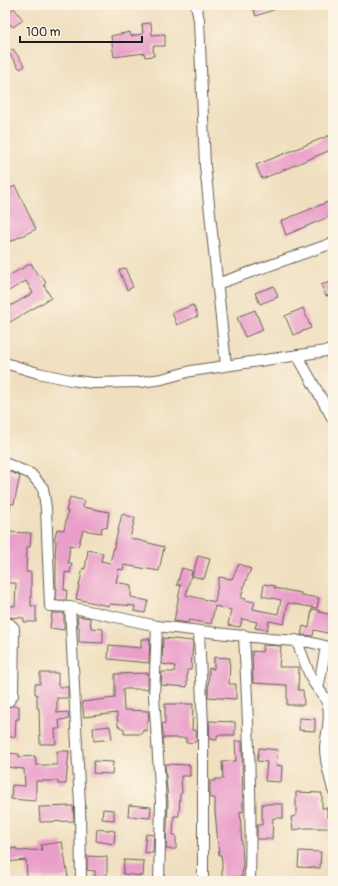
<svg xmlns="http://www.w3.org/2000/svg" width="338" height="886" viewBox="0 0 338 886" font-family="Pangolin,sans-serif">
<rect width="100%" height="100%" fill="#fcf5e5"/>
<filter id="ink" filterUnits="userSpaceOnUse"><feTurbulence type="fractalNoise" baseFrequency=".025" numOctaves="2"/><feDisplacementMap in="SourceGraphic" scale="8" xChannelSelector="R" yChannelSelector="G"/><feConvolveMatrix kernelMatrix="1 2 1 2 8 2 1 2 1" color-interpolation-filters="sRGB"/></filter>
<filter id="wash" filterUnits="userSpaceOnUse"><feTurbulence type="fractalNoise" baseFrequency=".012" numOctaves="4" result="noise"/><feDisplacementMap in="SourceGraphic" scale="16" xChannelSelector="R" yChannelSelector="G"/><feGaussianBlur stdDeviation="0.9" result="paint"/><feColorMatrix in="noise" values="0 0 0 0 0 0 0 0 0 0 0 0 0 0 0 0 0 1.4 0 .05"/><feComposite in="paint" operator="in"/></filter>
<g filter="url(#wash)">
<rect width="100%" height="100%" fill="#f0dfbf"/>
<g id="blocks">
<path fill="#ea9fcb" d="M252 5H284V6L256 16Z
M14 8 23 20 13 27 10 24 5 27V15Z
M151 23 152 35 165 34V46H153L154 56 145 57 144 53 114 57 111 36 130 32 131 36 143 34 142 24Z
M13 49 25 66 20 69 8 52Z
M333 134V149L262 179 256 165Z
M15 186 36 229 5 244V191Z
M333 200V215L286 235 281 221Z
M31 263 38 276 41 275 46 283 44 285 51 298 5 325V309L33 293 26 281 5 293V278Z
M125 268 133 287 127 290 119 270Z
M333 281V294L326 296 321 285Z
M274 286 278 297 260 304 255 293Z
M193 305 198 316 177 325 172 313Z
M303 308 311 328 293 335 285 316Z
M255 310 263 330 245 337 237 317Z
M10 472 20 476 14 504 11 503 8 518 5 517V492Z
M70 497 85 501 83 507 109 512 107 528 102 527 101 533 83 530 78 547 70 545 68 563H72L70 573 65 572 64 590H67L66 600H56L57 588H56V558H55L56 541 54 540 57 529 64 530 68 511H66Z
M122 514 135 518 130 538 164 547 159 571 124 565 123 570 119 569 116 582 131 585V597L148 601 145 613 134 611 135 606 110 604 109 606 76 599 83 568 85 569 88 550 103 553 101 561 110 563Z
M5 532 31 533 30 547H27L26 572H31V606H36V622H24V618L5 617V606H15L16 583H7V564H5Z
M198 556 210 559 204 579 192 576Z
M239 564 251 569 245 583 241 598 246 599 245 600 255 602 253 609 278 614 281 600 262 596 264 584 275 586 274 588 301 593V595L319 598 317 608 288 603 284 624 269 621 267 630 255 628 257 622 242 619 240 627 228 625 231 610 215 606 211 624 189 620 188 623 174 621 181 585H177L182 568 192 571 186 595 215 602 219 577 232 579Z
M312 609 319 610V612L333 615 331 634 314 630 313 636 301 635 303 626 309 628Z
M52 613H64V630L50 628Z
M77 616 90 618 91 628 103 629V643L79 642V627H78Z
M163 638 193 641 191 670H187V687L161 685 162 672H174L175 666 162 664Z
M141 639H150L149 663 108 659 109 645 141 648Z
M263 645 281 646 279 667H299L298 690H303L304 705H287V685L253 683 252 651 262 652Z
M214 657 230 658 229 684H236V699L208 697 209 668 214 669Z
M40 673H58V686H60V687H68V698H57V713L68 712 69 719 59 720 60 729H55L56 744H40L39 708H37V694H35V684H40Z
M148 673V689H123L124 710 148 711 149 721H147V731L143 730 142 734H124V729L118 726 117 713 84 717 82 702 115 698V674Z
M165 704H193L192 730H196V742L186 743V738H163L162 724 165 723Z
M12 706H19V719H16L15 737 5 736V708Z
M299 718 315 719V731L299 730Z
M209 721 235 722V735H217V740L210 739Z
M110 726 112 739 94 741 93 728Z
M235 741H242L243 812 240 811 243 862 242 877H222V862L221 855H219L215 811V798H210V781H215V779H223L222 762 236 761Z
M259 748 278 750 276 765 282 766 281 782 265 781 267 762 257 761Z
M57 751H69L66 784H58V781H36V801L11 799 12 785 25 786 24 769 5 767V753L19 754V757L35 756 36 765H57Z
M94 761 113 762 112 774 93 773Z
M165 764 190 765V776H181L182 793 180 794 179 816H174L173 835H176V849H166L168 802Z
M296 792 322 793V808H327V817H330V828H306L293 830 291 817 296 816Z
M262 804H283V818H273L272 839H257V825H262Z
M129 805 151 807 150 818 128 816Z
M73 806 74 821 40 822 39 807Z
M103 809 114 810V820L102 819Z
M97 829 115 831 114 844 96 841Z
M146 834 154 835 153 853 144 852Z
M62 842 68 877 45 879V878L27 879 26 860 5 862V850L17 848V851L42 850 41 845Z
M299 851 321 852 320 868 298 867Z
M87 856 107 857V881H95V871L87 870Z
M124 860 144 861 143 876 123 874Z"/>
</g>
</g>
<g filter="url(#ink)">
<use href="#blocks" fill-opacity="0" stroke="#666055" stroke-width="1"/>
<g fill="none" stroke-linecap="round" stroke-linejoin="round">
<defs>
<path id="minor" d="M196 5 199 20 205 166 226 365
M217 284 333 243
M297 355 333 419
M5 363 38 373 71 380 92 383 141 382 162 379 191 371 333 350
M5 463 31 474 43 488 46 508 50 606 70 607 157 626 270 639 309 642 333 648
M70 607 80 805 81 881
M5 623 10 624 14 628 13 695 9 701H5
M157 626 154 696 161 802 159 881
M199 631 203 726V881
M244 635C248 717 252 799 250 881
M296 640C302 653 306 667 312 680 317 689 326 695 328 706 331 720 326 734 325 748 325 763 330 776 333 790
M318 689 326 647"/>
</defs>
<use href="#minor" stroke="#666055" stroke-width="12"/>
<use href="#minor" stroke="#fff" stroke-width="10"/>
</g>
</g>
<rect width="338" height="886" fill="none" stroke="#fcf5e5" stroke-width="20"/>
<path d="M20 36v6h122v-6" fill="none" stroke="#1c1c1c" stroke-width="2"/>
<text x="26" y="36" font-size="12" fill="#1c1c1c" stroke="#fcf5e5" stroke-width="3" paint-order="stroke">100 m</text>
</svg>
